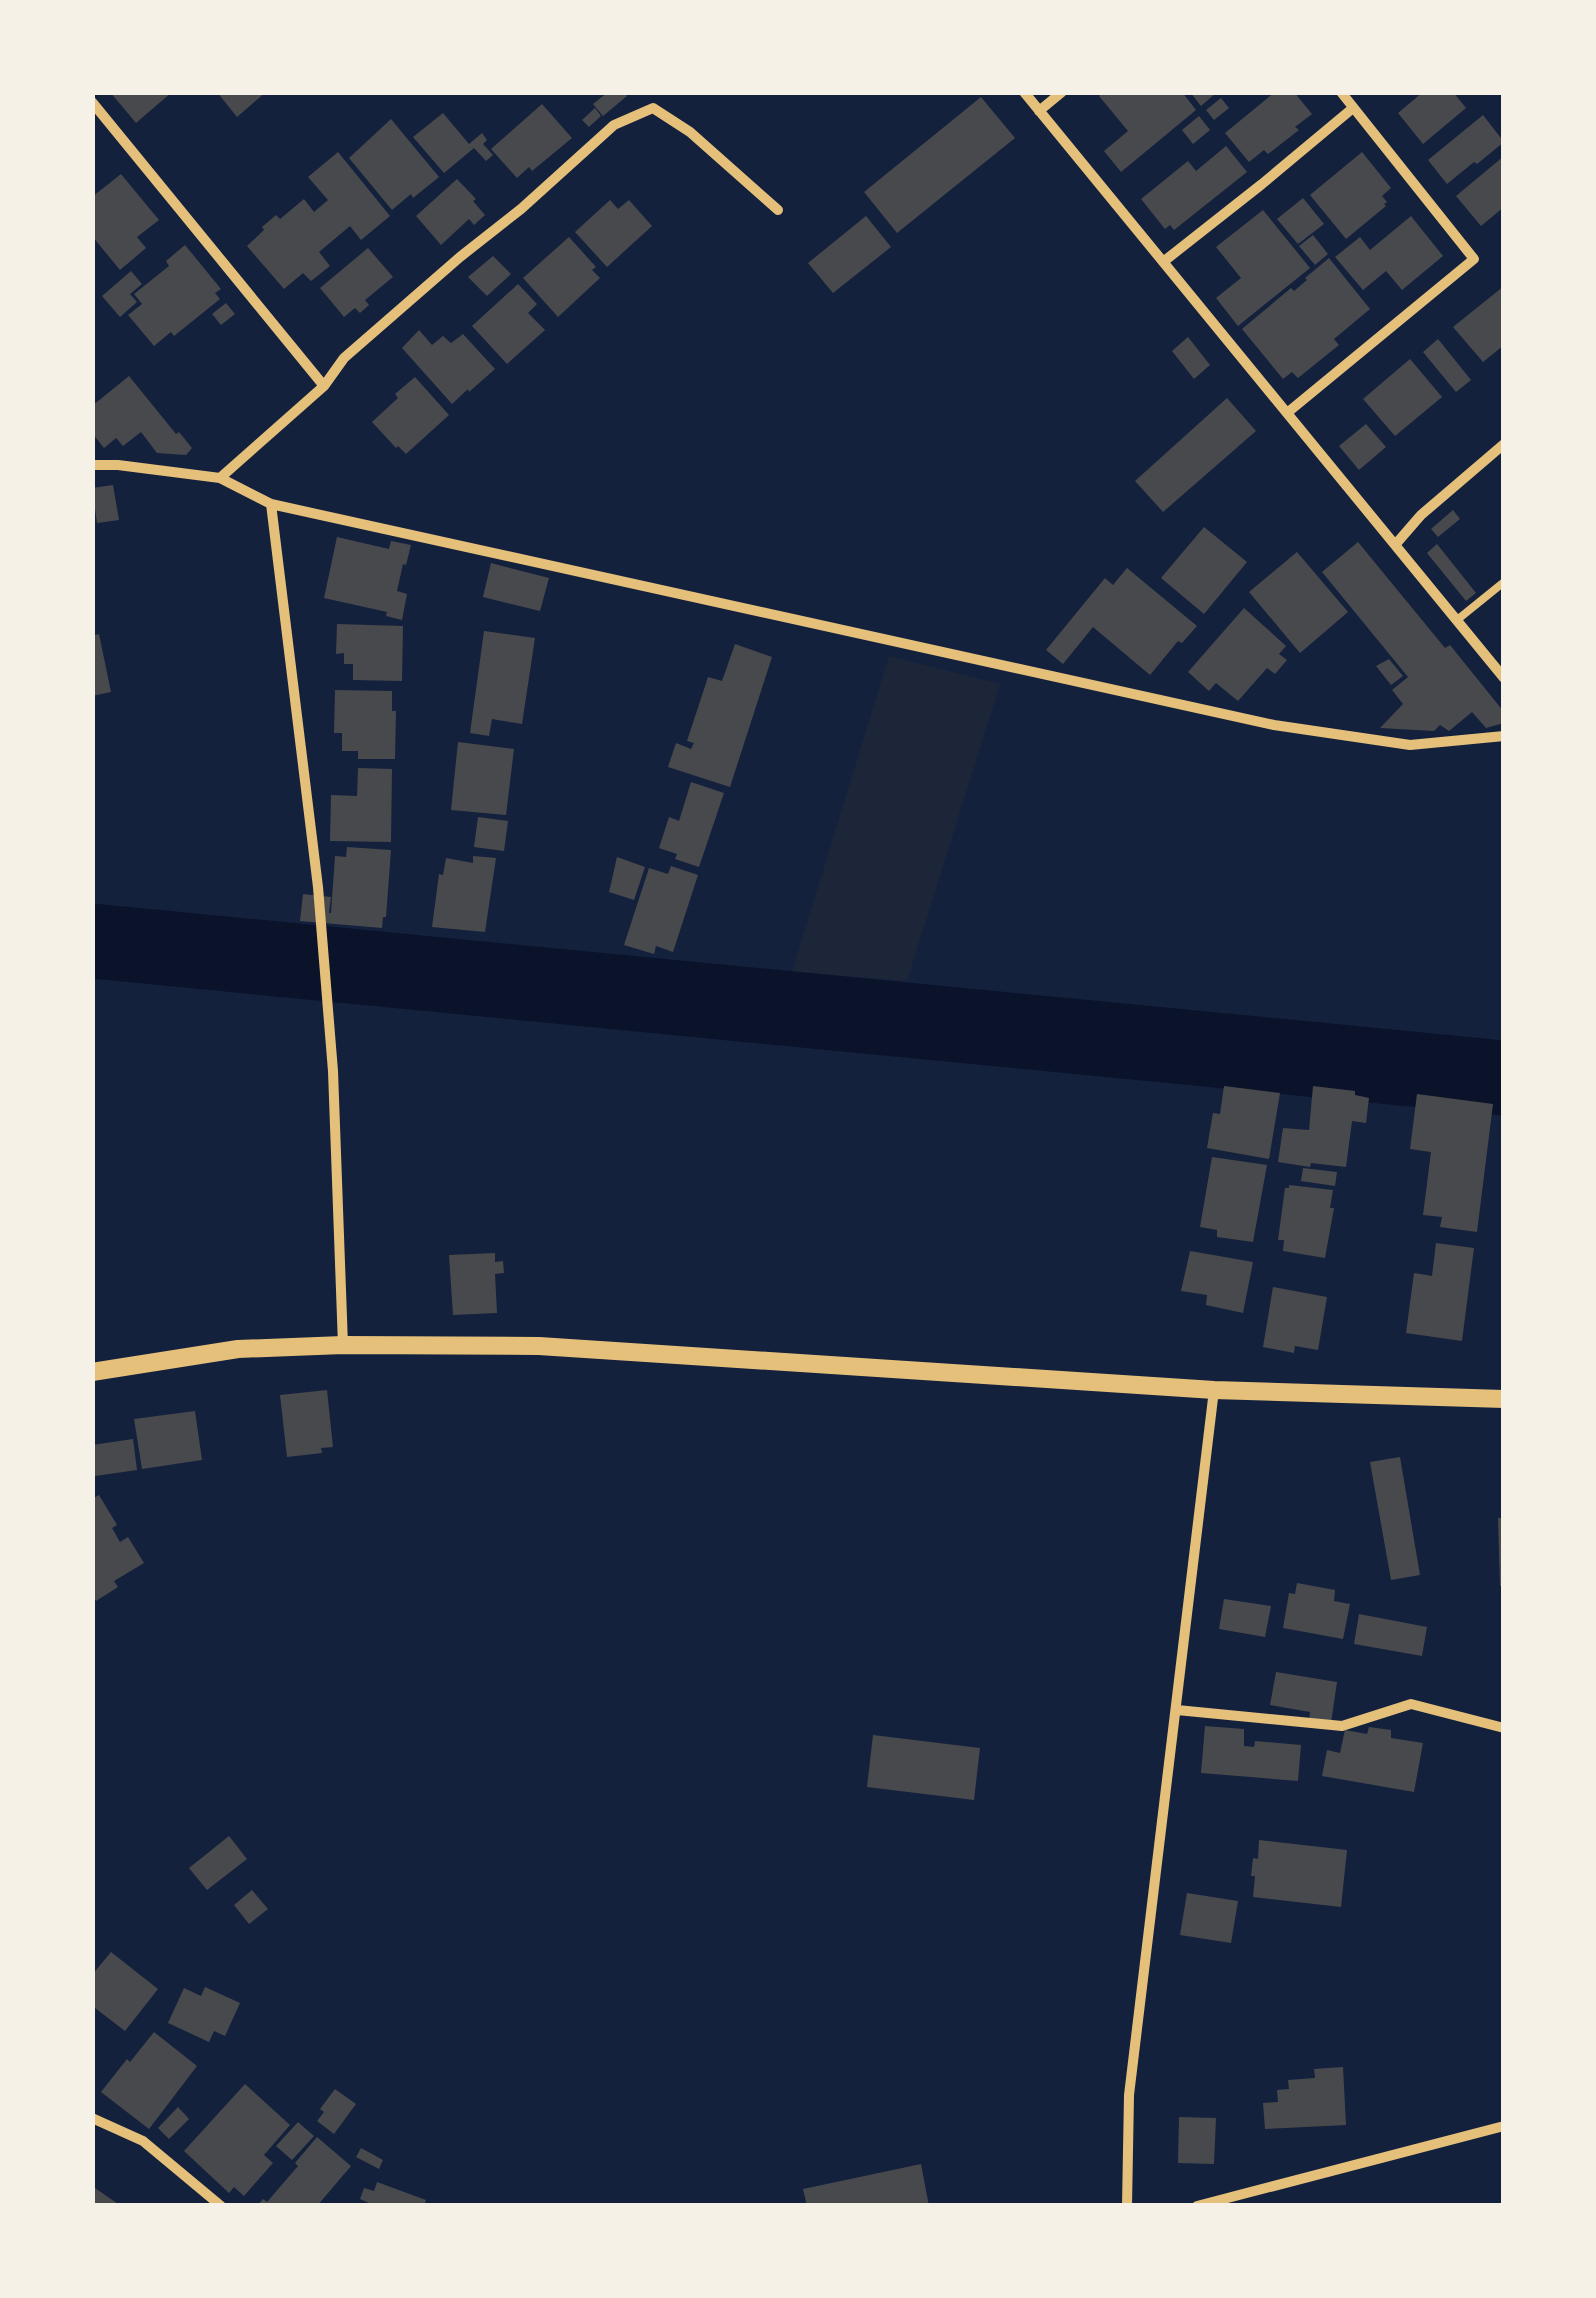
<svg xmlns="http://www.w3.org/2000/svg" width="1596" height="2298" viewBox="0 0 1596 2298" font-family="Ubuntu,sans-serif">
<rect width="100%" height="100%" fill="#14213d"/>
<path fill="#1d2539" d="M889 656 1000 684 907 981 792 972Z"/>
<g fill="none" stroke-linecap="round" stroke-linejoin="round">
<path stroke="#0b132b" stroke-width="75" d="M92 941 1504 1078"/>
</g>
<path fill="#48494c" d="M110 92H172L136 123Z
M217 92H266L237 117Z
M608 92H624L627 96 603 116 593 104Z
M1103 92H1182L1196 110 1121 172 1104 151 1128 131 1099 96Z
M1190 92H1217L1201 106Z
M1275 92H1294L1312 114 1295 127 1299 130 1268 154 1264 150 1249 162 1225 133Z
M1423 92H1453L1466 108 1423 144 1398 113Z
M981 97 1015 138 897 233 864 192Z
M1221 98 1229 108 1214 120 1206 110Z
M542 104 572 138 532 171 529 167 517 178 491 149Z
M595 108 601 116 589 127 582 120Z
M443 113 469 144 482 133 487 140 483 144 493 155 486 161 474 148 444 173 413 137Z
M1483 115 1504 142 1477 164 1474 162 1447 184 1428 160Z
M1199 116 1210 130 1193 144 1182 130Z
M391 119 439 177 413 198 411 194 392 210 349 158Z
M1226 146 1247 172 1174 230 1170 225 1165 229 1141 199 1188 161 1196 171Z
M338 152 390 216 361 240 350 226 319 252 330 266 311 281 303 273 284 289 247 246 264 230 262 227 276 215 280 219 304 199 314 212 328 200 308 177Z
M1362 152 1391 188 1382 196 1387 202 1384 204 1386 206 1346 239 1310 195Z
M1504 156V207L1481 226 1456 196Z
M121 174 159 220 137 237 146 248 120 270 92 236V197Z
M457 179 476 199 473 201 485 215 474 225 469 219 441 245 416 216Z
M1303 198 1324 224 1298 244 1277 219Z
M610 200 618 209 629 200 652 226 607 267 575 232Z
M1263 210 1310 268 1238 326 1216 298 1241 278 1216 247Z
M866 216 891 247 833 293 808 263Z
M1411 216 1443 256 1402 290 1386 271 1363 290 1335 257 1360 237 1370 250Z
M1313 235 1328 254 1315 265 1299 246Z
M569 237 596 267 592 270 600 278 558 317 523 278Z
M185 245 221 289 215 293 220 299 174 336 171 332 154 346 128 315 142 304 134 294 169 266 166 261Z
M368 248 393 277 365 300 369 305 360 313 355 308 344 317 320 288Z
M493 256 511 274 487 296 468 277Z
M1329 258 1370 309 1334 339 1339 345 1298 378 1292 372 1283 379 1242 329 1291 288 1294 291 1307 280 1305 278Z
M131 271 142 284 130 294 137 302 120 317 102 296Z
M518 284 537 304 528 313 545 330 507 364 472 326Z
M1504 286V345L1483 362 1453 327Z
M226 303 235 314 221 325 212 314Z
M419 330 432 345 443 336 451 343 463 334 495 369 469 392 468 389 452 404 402 348Z
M1188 337 1210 365 1194 379 1172 351Z
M1438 339 1471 380 1456 392 1423 352Z
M1410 359 1442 397 1395 436 1363 399Z
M129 376 176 434 179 432 192 448 186 455 157 453 141 432 123 446 116 438 104 448 92 433V406Z
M415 377 449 415 406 454 398 446 396 448 372 422 398 398 395 394Z
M1227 398 1256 431 1163 512 1135 481Z
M1366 424 1386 447 1359 470 1339 446Z
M113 485 119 520 97 523 92 488Z
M1453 510 1460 519 1438 537 1431 529Z
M1204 527 1247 562 1204 614 1161 578Z
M337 537 389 549 391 541 411 545 406 565 403 564 397 591 407 594 402 620 386 616 387 612 324 598Z
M1358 542 1445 648 1450 645 1504 712V723L1486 728 1472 712 1449 731 1440 725 1434 731 1380 728 1403 704 1392 690 1408 677 1322 572Z
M1437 544 1476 593 1466 601 1427 553Z
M1297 552 1348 612 1300 653 1249 592Z
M491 563 549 578 540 611 483 597Z
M1127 568 1197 626 1182 643 1178 641 1150 675 1093 627 1063 664 1046 650 1105 578 1113 585Z
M1244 608 1286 646 1279 654 1287 660 1275 674 1267 668 1238 701 1216 683 1209 691 1188 672Z
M337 624 403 626 402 681 353 680V664H344V653L336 654Z
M484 631 535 638 522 724 492 719 489 736 470 733Z
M99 634 111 692 92 696V636Z
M735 644 772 657 730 787 668 767 676 743 691 749 694 743 687 741 708 677 722 681Z
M1389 659 1403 676 1391 685 1376 666Z
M335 690 392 691V711H396L395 759H358V751H342V733H334Z
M458 742 514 749 506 815 451 810Z
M358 768 392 769 391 842 330 841 331 795 357 796Z
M691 782 724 793 699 867 675 859 677 854 659 848 669 817 679 821Z
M478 817 508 821 504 851 474 847Z
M347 847 391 850 386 917H383L382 928 300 921 303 894 331 897 329 913H331L335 856 346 857Z
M473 856 496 858 485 932 432 927 439 874 443 875 446 858 473 863Z
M617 857 645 867 634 900 609 892Z
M671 866 698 875 673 952 656 946 654 954 624 945 649 868 668 874Z
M1224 1086 1280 1093 1269 1159 1207 1148 1213 1113 1220 1114Z
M1313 1086 1355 1091V1095L1369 1098 1366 1123 1352 1121 1346 1167 1311 1163 1310 1167 1278 1162 1283 1128 1309 1130Z
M1417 1094 1493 1104 1477 1232 1440 1227 1442 1217 1423 1215 1431 1152 1410 1149Z
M1212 1157 1267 1165 1253 1242 1217 1237V1230L1200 1227Z
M1303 1168 1337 1172 1335 1186 1301 1181Z
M1289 1185 1333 1190 1330 1208H1334L1325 1258 1283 1251 1284 1240H1278L1285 1188H1289Z
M1436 1243 1474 1248 1462 1341 1406 1333 1414 1273 1432 1276Z
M1190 1251 1253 1262 1243 1313 1206 1305 1207 1295 1181 1291Z
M495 1253V1262L503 1261 504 1273 495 1274 497 1313 453 1315 449 1255Z
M1273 1287 1327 1297 1318 1350 1295 1346 1294 1353 1263 1347Z
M327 1390 333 1447 321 1448 322 1453 287 1457 280 1395Z
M195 1411 202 1460 142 1469 134 1419Z
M133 1439 137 1470 95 1476 92 1445Z
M1400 1457 1420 1575 1391 1580 1370 1462Z
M99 1495 117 1525 112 1528 120 1542 128 1537 144 1563 114 1581 118 1587 96 1601 92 1594V1499Z
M1498 1518H1504V1586H1500Z
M1297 1583 1335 1590 1334 1601 1350 1604 1343 1639 1283 1628 1289 1593 1295 1594Z
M1224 1599 1271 1606 1265 1637 1219 1629Z
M1359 1614 1427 1627 1422 1656 1354 1644Z
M1276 1672 1337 1682 1331 1723 1309 1720 1310 1712 1270 1705Z
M1205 1726 1244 1729V1746L1254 1747 1255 1741 1301 1745 1298 1781 1201 1773Z
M1369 1727 1391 1730V1738L1423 1743 1414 1792 1322 1776 1327 1750 1340 1753 1345 1730 1367 1734Z
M873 1735 980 1748 974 1800 867 1787Z
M229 1836 247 1859 207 1890 189 1868Z
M1259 1840 1347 1850 1341 1907 1253 1897 1255 1876H1251L1253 1858 1258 1859Z
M252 1890 268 1909 249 1924 234 1905Z
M1187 1893 1238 1901 1231 1943 1180 1935Z
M111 1952 158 1989 125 2031 95 2008 92 2013V1975Z
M205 1987 240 2003 225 2036 214 2031 209 2042 168 2023 184 1988 201 1996Z
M154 2032 197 2066 149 2129 101 2092 127 2059 130 2062Z
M1343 2067 1346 2125 1265 2129 1263 2103 1278 2102 1277 2090 1289 2089 1288 2080 1315 2078 1314 2069Z
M245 2084 290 2125 264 2155 273 2163 244 2196 234 2187 229 2193 184 2151Z
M335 2089 356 2104 334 2134 317 2121 324 2112 320 2109Z
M178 2107 189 2119 169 2139 158 2128Z
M1179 2117 1216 2118 1214 2164 1178 2163Z
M298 2122 314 2136 292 2160 276 2146Z
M317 2137 351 2166 317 2206H257L263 2199 267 2202 298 2166 295 2163Z
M361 2148 383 2160 379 2169 356 2157Z
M921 2164 929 2206H807L803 2189Z
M377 2182 426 2200 424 2206H368L369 2203 360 2199 364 2188 374 2191Z
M92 2186 121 2206H92Z"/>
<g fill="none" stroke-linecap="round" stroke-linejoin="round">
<path stroke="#e5c07b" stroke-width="8" d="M1457 620 1504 582"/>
<path stroke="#e5c07b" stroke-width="10" d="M1024 92 1504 678
M92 102 324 386
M1039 111 1062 92
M1163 262 1262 184 1353 108
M1287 413 1474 259 1341 92
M92 465H118L220 478 271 504 1274 725 1410 745 1504 736
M220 478 324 386 344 358 460 257 521 209 614 125 653 108 690 132 778 210
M271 504 318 887 333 1071 343 1345
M1395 545 1421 515 1504 444
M1177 1710 1342 1726 1411 1704 1504 1728
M92 2118 143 2141 221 2206
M1127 2206 1129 2095 1214 1390
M1197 2206 1504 2126"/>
<path stroke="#e5c07b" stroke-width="18" d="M92 1372 238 1349 343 1345 539 1346 1214 1390 1504 1399"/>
</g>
<rect width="1596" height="2298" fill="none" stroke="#f6f1e7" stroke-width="190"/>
</svg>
